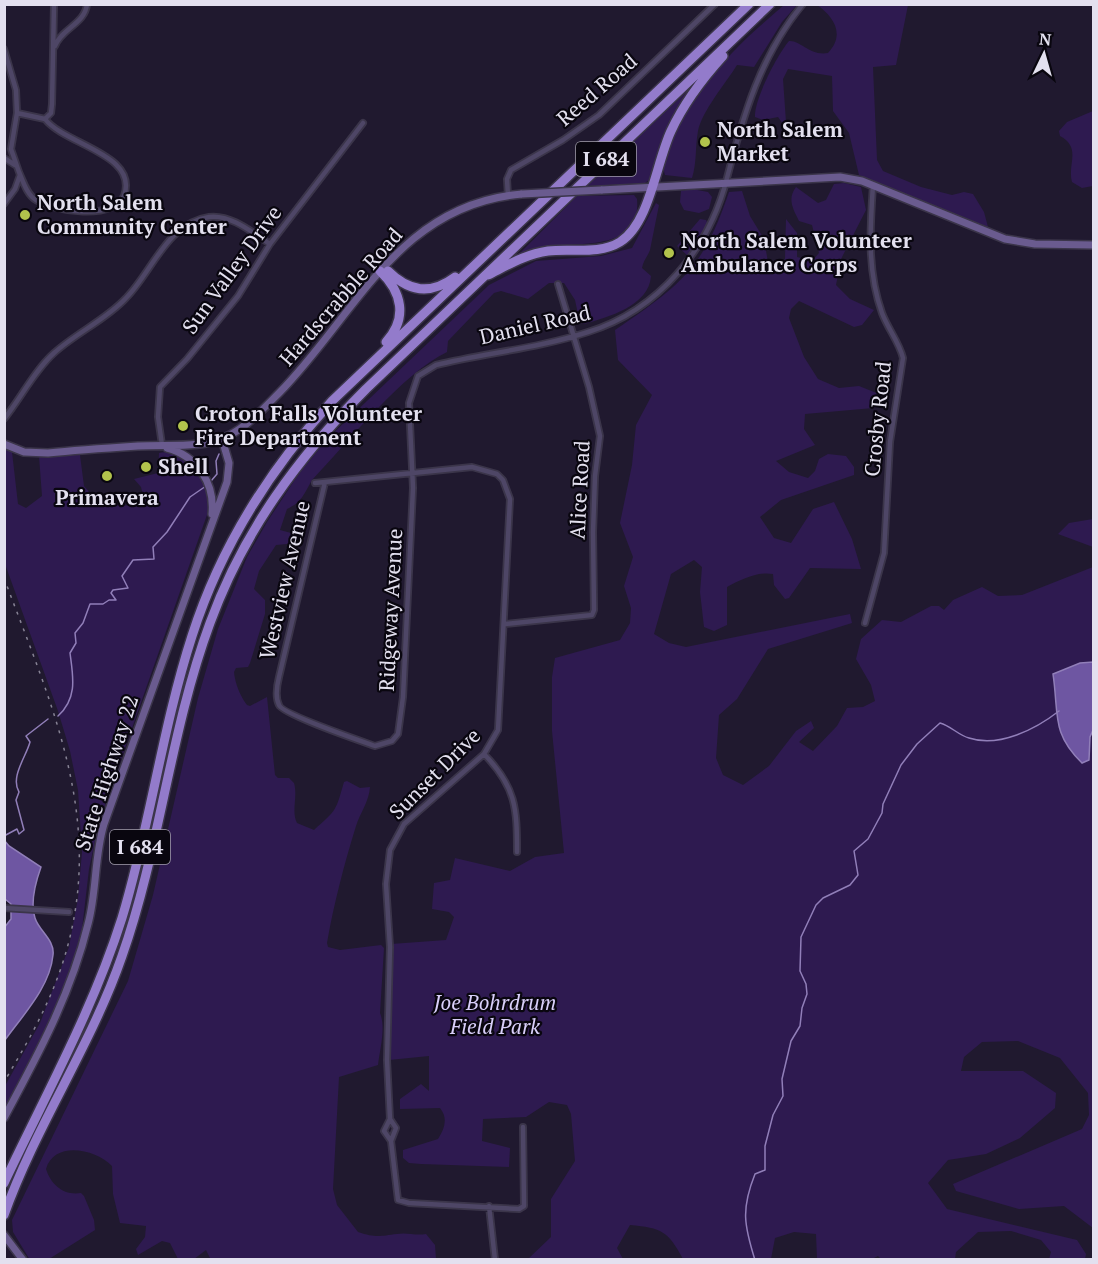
<svg xmlns="http://www.w3.org/2000/svg" width="1098" height="1264" viewBox="0 0 1098 1264" font-family="'PT Serif',serif">
<rect width="100%" height="100%" fill="#20192f"/>
<path fill="#2e1a50" d="M784 5H797L782 22 754 67 737 65C726 83 702 111 698 131 695 147 697 163 692 178L665 175C655 148 714 72 733 52 749 35 767 20 784 5Z
M817 5H908L896 65 873 67 877 160 883 171 921 187 952 195 964 192 973 194 984 212 988 227 859 175 849 133 833 111 832 76 788 69 783 79 786 122 783 124 778 117 763 120 755 117C754 100 777 55 789 41 801 40 809 56 828 53 846 34 833 16 817 5Z
M700 79 664 138 650 179 645 183 587 186Z
M1093 111V186L1082 188 1072 182C1067 164 1082 148 1060 136L1059 131 1067 122Z
M844 183 861 187 866 210 841 259 836 285 850 299 874 310 862 325 854 327 799 301 791 309 789 318 804 357 818 379 839 388 859 386 879 394 885 407 805 414 804 429 815 445 776 461 789 472 808 478 815 471 819 459 828 454 846 456 854 467V475L781 500 760 517 774 538 791 543 813 509 834 502 852 539 861 569 810 568 789 598 785 599 774 585 773 574C757 571 740 580 727 587V625L714 631 704 627 700 592 702 567 694 560 671 574 654 634 669 643 686 647 850 614 852 623 768 649 737 699 719 715 716 758 723 775 743 785 769 766 796 731 811 721 814 728 799 742 813 751 837 726 847 708 863 707 875 701 871 685 856 659 861 639 882 620 901 622 931 606H939L944 610 953 600 982 587 998 596 1022 595 1093 567V1228L1064 1206 1019 1209 956 1191 953 1184 1082 1129 1089 1115 1088 1093 1060 1058 1018 1041 982 1042 964 1057 961 1071H1023L1056 1093 1055 1108 1020 1138 986 1154 948 1160 928 1183 947 1209 1077 1240 1086 1254 1085 1259H1049L1051 1252 1041 1240 1011 1231 978 1232 956 1252 955 1259 882 1260 878 1256 872 1259H817L816 1234 794 1232 775 1238 771 1259H683C668 1231 662 1228 630 1225L617 1248 623 1259H528L551 1237V1199L575 1161 571 1114 567 1105 549 1102 526 1117 483 1119 482 1141 510 1148 509 1167 421 1164 409 1163 403 1158V1150L438 1139C445 1128 448 1118 440 1108L400 1109V1099L421 1084 429 1091V1056L389 1060 391 944 446 940 454 917 449 912 432 909 434 883 450 880 455 858 510 871 535 857 564 853 552 731V677L555 658 620 640 630 623 631 608 624 586 633 557 620 523 632 465 636 425 652 395 618 360 615 330C681 285 703 269 729 192L742 191 750 216 764 239 769 268H778L785 259 786 219 797 233V257L812 261 819 253 812 225 799 221C793 209 787 199 796 187L818 203 826 200 834 184Z
M692 189 708 192 712 197 709 209 699 213 684 210 680 202 681 191Z
M634 195 637 199C641 244 597 243 565 245 549 245 534 249 519 254L577 196Z
M656 203 659 205C656 220 653 235 650 250 648 256 643 261 642 268L651 276C649 306 608 317 584 324L579 319 575 300 564 283H549L528 299 501 291 494 293 448 341 447 352C403 373 348 442 312 480 304 494 302 502 287 509L280 530 291 533 294 540 287 544 276 545 259 571 254 589 265 600V614L250 663 248 667 236 668 234 672C235 683 240 696 247 705L250 706 267 697 275 775 278 778H289L294 783C298 797 291 811 297 823L314 830C337 809 335 813 344 782L347 781 360 788 370 787C369 802 360 813 356 826 344 865 334 903 327 943L328 947 340 950 381 945 384 948 380 1013C386 1027 380 1049 378 1065L339 1077 333 1189 337 1205 358 1232C376 1238 380 1236 397 1234 407 1232 415 1236 426 1234L435 1245 436 1259 211 1260 206 1250 194 1259H178L170 1243 162 1241 138 1255 136 1249 145 1237 146 1226 120 1223 113 1194 112 1166C96 1149 54 1140 46 1169 51 1185 64 1196 81 1193L84 1196 94 1220 95 1230 49 1259 30 1260 13 1232 12 1220 128 981 153 895 198 698 218 629 247 557 267 522 298 475 328 438 489 285 536 261 601 256 632 248Z
M700 219 706 220 708 224 688 256 677 246Z
M5 448 12 452 18 504 26 508 42 496 39 456 80 455 84 486 93 496 120 506 132 505 143 496 141 487 134 479 158 473 159 453C178 448 200 471 206 488 208 495 208 505 208 512L99 822 89 869 82 929 65 989 49 1026 5 1109V1086L40 1023 69 947 78 898 82 852 78 790 70 751 58 711 5 564Z
M1093 519V547L1058 534 1069 523Z"/>
<path fill="#6e56a2" stroke="#917fb9" stroke-width="1.5" d="M1093 662V730L1090 737 1089 760 1082 763C1051 733 1059 714 1053 674L1080 663Z
M4 840 9 846 41 867C36 881 30 903 35 918 39 931 55 940 53 955 50 987 23 1015 5 1040L4 928 11 919V904L5 899Z"/>
<g fill="none" stroke-linecap="round" stroke-linejoin="round">
<path stroke="#917fb9" stroke-width="1.5" d="M211 481 217 474 216 461 219 454
M58 716C78 698 73 676 70 653L76 643 75 633 83 623 90 604H103L109 600H116L111 593 113 590 128 588 122 576 133 560 154 559 153 547 167 532 190 497 206 486
M4 836 17 829 19 834 24 830 16 800 19 792C10 777 26 757 30 742L26 736 48 719
M755 1260C744 1225 741 1209 755 1174L765 1170V1146L773 1115 783 1096 782 1079 791 1041 800 1026 802 1008 807 994 806 984 800 971 801 937 816 905 823 898 850 885 858 875 854 851 868 839 882 813 883 804 901 765 917 744 940 723C951 726 958 735 969 738 999 748 1036 729 1059 711"/>
<defs>
<path id="street" d="M55 46C62 28 85 24 87 4
M4 49 16 90 17 113 11 149 20 175 15 189 4 204
M17 113 45 119
M45 119 51 113 52 104 54 4
M4 158 15 165
M19 172C23 181 27 195 36 200 56 212 112 220 124 196 139 154 65 145 45 119
M508 196 507 179 511 170 563 140 599 115 715 4
M4 419C21 398 34 371 54 353 76 333 107 319 126 298 152 272 167 223 209 217 231 214 253 233 270 244
M162 445 158 417 160 387 187 359 238 296 270 244 363 123
M325 482 279 677C277 685 275 697 279 705 282 714 361 741 375 746L392 741 398 734 403 697 413 488 409 403 418 376 436 365C486 353 539 348 588 332 659 310 709 249 727 178 743 116 761 54 803 4
M315 483 472 467 497 474 503 480 510 499 498 730 484 754 404 824 390 850 386 884 390 947 387 1060 390 1119 384 1131 391 1141 398 1200 409 1203 519 1209 524 1206 523 1127
M865 623 884 553 890 442 903 358C899 342 888 329 882 313 867 271 870 228 873 185
M505 624 592 615 594 610 593 532 595 476 600 436 589 387 558 284
M484 754C516 787 517 808 517 852
M4 908 69 912
M390 1119 396 1128 391 1141
M489 1206 495 1260"/>
<path id="secondary" d="M601 190 840 177 862 181 1005 239 1035 244 1094 245
M4 444 24 452 48 453C78 450 108 448 138 446 167 444 202 449 228 436 248 426 264 408 280 392 356 314 399 204 522 194
M167 448C197 456 215 483 212 514
M4 1118C38 1055 71 994 88 924 97 891 94 857 104 824L227 482 229 463 222 439
M4 1235 23 1260"/>
<path id="highway" d="M380 271C402 292 408 318 386 342
M388 271C409 292 431 295 455 277
M488 275C508 265 526 254 548 251 571 248 599 255 620 242 650 223 656 163 671 131 684 103 703 78 723 56
M4 1183C45 1096 93 1010 122 918 150 826 162 729 192 636 220 548 270 469 332 401L749 4
M4 1215C36 1125 91 1046 122 956 160 848 170 731 210 623 243 532 298 457 366 389L770 4"/>
</defs>
<use href="#street" stroke="#3b354a" stroke-width="8"/>
<use href="#secondary" stroke="#3b354a" stroke-width="10"/>
<use href="#highway" stroke="#3b354a" stroke-width="12"/>
<use href="#street" stroke="#4e4666" stroke-width="4.5"/>
<use href="#secondary" stroke="#6a5b8f" stroke-width="7"/>
<use href="#highway" stroke="#937bcb" stroke-width="9"/>
<path stroke="#878395" stroke-width="1.5" stroke-dasharray="3 6" stroke-linecap="butt" d="M4 578C53 709 109 826 61 968 47 1009 26 1045 4 1082"/>
<defs>
<path id="secondary-bridge" d="M522 194 601 190"/>
</defs>
<use href="#secondary-bridge" stroke="#3b354a" stroke-width="10" stroke-linecap="butt"/>
<use href="#secondary-bridge" stroke="#6a5b8f" stroke-width="7"/>
</g>
<g fill="#b2c34c" stroke="#09060f" stroke-width="2">
<circle cx="705" cy="142" r="6"/>
<circle cx="25" cy="215" r="6"/>
<circle cx="669" cy="253" r="6"/>
<circle cx="183" cy="426" r="6"/>
<circle cx="146" cy="467" r="6"/>
<circle cx="107" cy="476" r="6"/>
</g>
<g text-anchor="middle" stroke-width="4.5" stroke-linejoin="round" paint-order="stroke">
<g fill="#09060f" stroke="#a29fac" stroke-width="1.5">
<rect x="576" y="142" width="60" height="34" rx="4.5"/>
<rect x="110" y="830" width="60" height="34" rx="4.5"/>
</g>
<g font-size="20" font-weight="bold" fill="#e3e0ef">
<text x="606" y="166">I 684</text>
<text x="140" y="854">I 684</text>
</g>
<g font-size="21" fill="#e3e0ef" stroke="#09060f">
<text transform="translate(597 90) rotate(-41)" y="7">Reed Road</text>
<text transform="translate(232 270) rotate(-54)" y="7">Sun Valley Drive</text>
<text transform="translate(341 297) rotate(-49)" y="7">Hardscrabble Road</text>
<text transform="translate(535 325) rotate(-13)" y="7">Daniel Road</text>
<text transform="translate(878 419) rotate(-84)" y="7">Crosby Road</text>
<text transform="translate(580 490) rotate(-87)" y="7">Alice Road</text>
<text transform="translate(285 580) rotate(-77)" y="7">Westview Avenue</text>
<text transform="translate(391 610) rotate(-87)" y="7">Ridgeway Avenue</text>
<text transform="translate(107 773) rotate(-72)" y="7">State Highway 22</text>
<text transform="translate(435 774) rotate(-45)" y="7">Sunset Drive</text>
</g>
<g font-size="21" font-weight="bold" fill="#e3e0ef" stroke="#09060f" text-anchor="start">
<text x="717" y="137">North Salem<tspan x="717" dy="24">Market</tspan></text>
<text x="37" y="210">North Salem<tspan x="37" dy="24">Community Center</tspan></text>
<text x="681" y="248">North Salem Volunteer<tspan x="681" dy="24">Ambulance Corps</tspan></text>
<text x="195" y="421">Croton Falls Volunteer<tspan x="195" dy="24">Fire Department</tspan></text>
<text x="158" y="474">Shell</text>
<text x="107" y="505" text-anchor="middle">Primavera</text>
</g>
<g font-size="21" font-style="italic" fill="#d9cffa" stroke="#09060f">
<text x="495" y="1010">Joe Bohrdrum<tspan x="495" dy="24">Field Park</tspan></text>
</g>
</g>
<rect width="1098" height="1264" fill="none" stroke="#e3e0ef" stroke-width="12"/>
<g transform="translate(1044 54) rotate(5)" stroke="#09060f" stroke-width="4.5" paint-order="stroke">
<path d="M0-4.5L10 22L0 15L-10 22Z" fill="#e3e0ef"/>
<text y="-9" font-size="16" font-weight="bold" text-anchor="middle" fill="#e3e0ef">N</text>
</g>
</svg>
